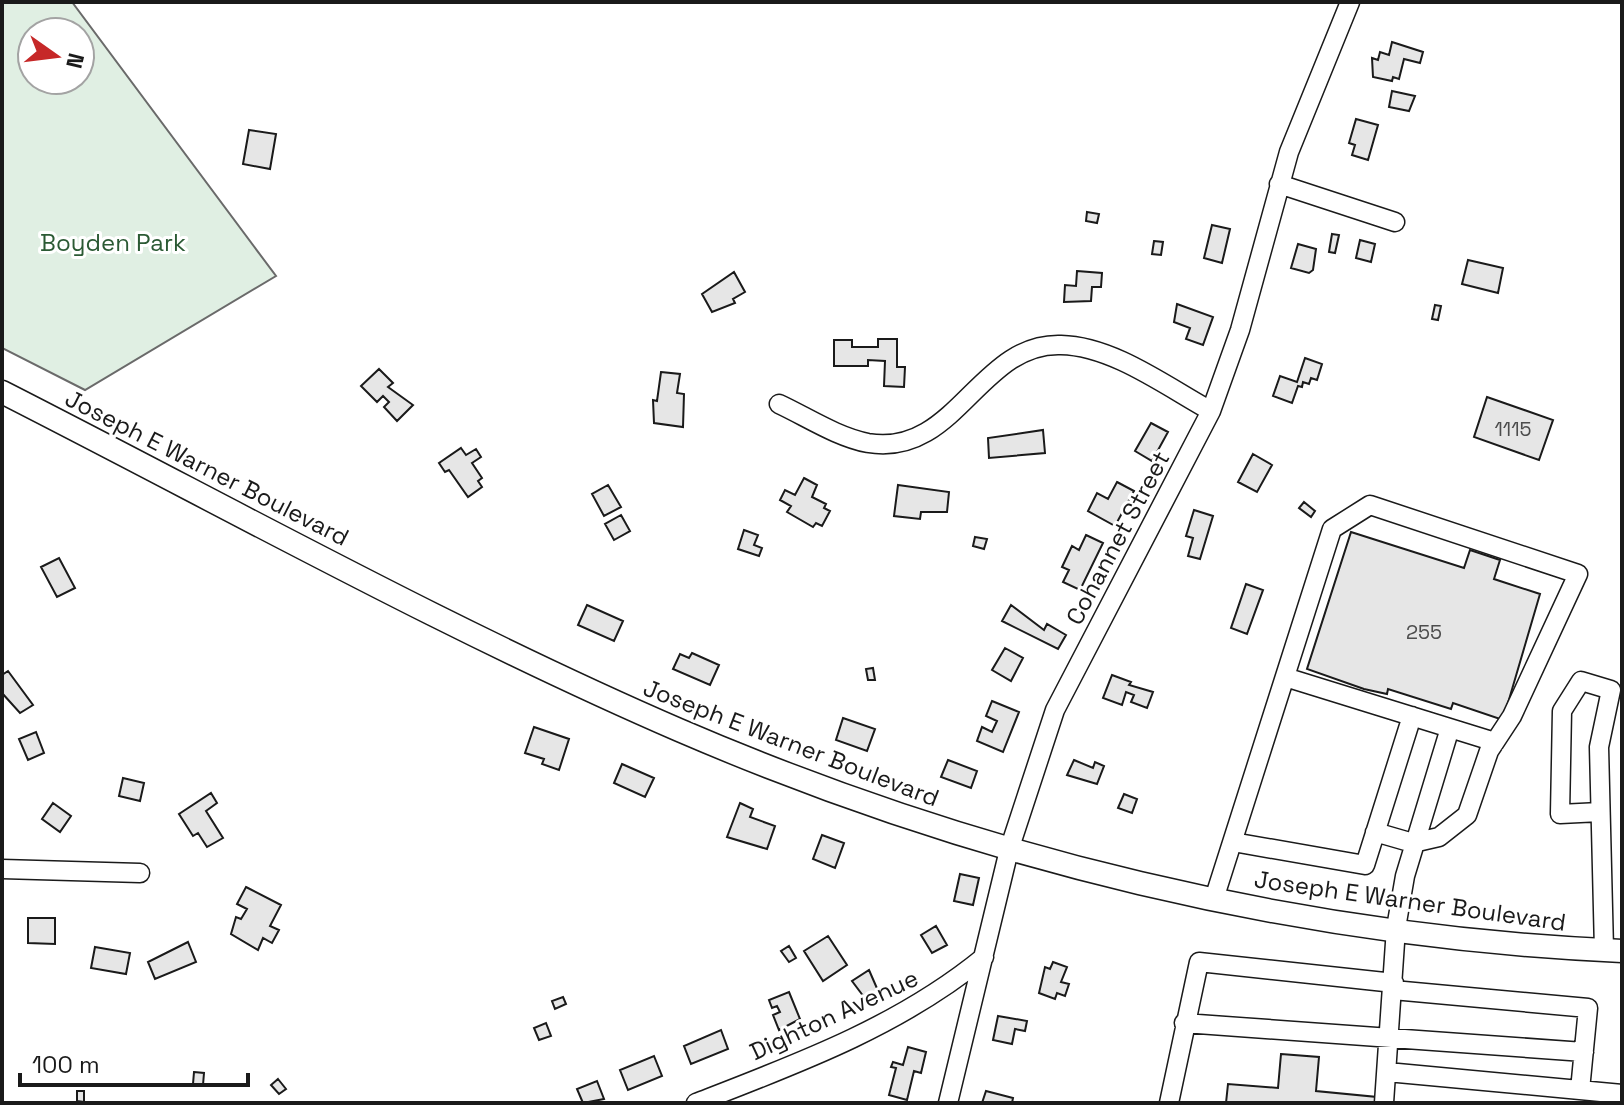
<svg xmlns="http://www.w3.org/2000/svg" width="1624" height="1105" viewBox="0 0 1624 1105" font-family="'Space Grotesk',sans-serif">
<rect width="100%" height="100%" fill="#fff"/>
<path fill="#e0efe3" stroke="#6a6a6a" stroke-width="2" fill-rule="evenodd" d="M2 2H72L276 276 85 390 2 348ZM32 32H80V80H32Z"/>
<path fill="#e6e6e6" stroke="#1a1a1a" stroke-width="2" d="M1392 42 1423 52 1420 63 1404 59 1399 79 1393 77 1392 81 1373 77 1372 58 1378 60 1380 52 1389 55Z
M1392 91 1415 96 1409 111 1389 107Z
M1356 119 1378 125 1368 160 1352 155 1355 145 1349 143Z
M249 130 276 134 270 169 243 164Z
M1087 212 1099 214 1097 223 1086 221Z
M1212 225 1230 229 1222 263 1204 258Z
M1332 234 1339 235 1335 253 1329 252Z
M1360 240 1375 244 1371 262 1356 258Z
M1154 241 1163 242 1161 255 1152 254Z
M1298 244 1316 249 1313 270 1309 273 1291 268Z
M1468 260 1503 268 1498 293 1462 284Z
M1077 271 1102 273 1101 287H1092L1091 301 1064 302 1065 285 1076 286Z
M734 272 745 292 733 299 735 303 712 312 702 294Z
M1177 304 1213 317 1203 345 1186 339 1190 328 1174 322Z
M1435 305 1441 306 1438 320 1432 319Z
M878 339H897V367H905L904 387 884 386 885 361 868 360V366H834V340H852V347H878Z
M1305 358 1322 364 1317 380 1311 378 1309 384 1303 382 1302 387 1298 386 1292 403 1273 396 1280 376 1297 382Z
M379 369 393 383 388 387 413 405 397 421 384 407 389 402 383 396 377 402 361 386Z
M661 372 680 374 677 393 684 394 683 427 654 423 653 400 657 401Z
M1487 397 1553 420 1539 460 1474 437Z
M1151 423 1168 432 1152 461 1135 451Z
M1043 430 1045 453 989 458 988 438Z
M461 448 466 455 476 449 481 457 472 463 482 478 478 481 482 487 468 497 449 470 445 472 439 463Z
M1253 454 1272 465 1257 492 1238 482Z
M804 478 817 485 812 497 826 504 824 508 830 511 822 526 816 523 813 527 787 512 791 506 780 500 785 490 795 495Z
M1117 482 1134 491 1115 526 1088 511 1097 493 1108 499Z
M608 485 621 507 604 516 592 494Z
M898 485 949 492 947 512H921L920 519 894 516Z
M1304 502 1315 511 1311 517 1299 508Z
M1194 510 1213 516 1200 559 1188 556 1193 538 1186 536Z
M621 515 630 531 614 540 605 524Z
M744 530 758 535 754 545 762 548 759 556 738 549Z
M1351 532 1464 568 1470 550 1500 560 1494 579 1540 594 1503 720 1453 703 1451 709 1388 689 1387 694 1364 689 1307 669Z
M1086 535 1103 543 1080 590 1063 582 1069 570 1062 567 1072 546 1079 550Z
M975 537 987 539 984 549 973 546Z
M59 558 75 588 57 597 41 567Z
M1246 584 1263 590 1247 634 1231 628Z
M587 605 623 621 614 641 578 625Z
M1011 605 1044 630 1047 624 1066 635 1058 649 1002 621Z
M1005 648 1023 658 1011 681 992 670Z
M692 653 719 665 710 685 673 669 680 654 689 658Z
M873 668 875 680H868L866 669Z
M8 671 33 705 20 713 2 693V675Z
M1112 675 1131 682 1129 685 1153 692 1147 708 1131 702 1134 695 1126 692 1122 705 1103 698Z
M992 701 1019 712 1003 752 977 741 982 727 992 732 997 721 986 716Z
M843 718 875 729 867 751 836 740Z
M534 727 569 739 559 770 542 764 544 759 525 753Z
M36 732 44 753 28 760 19 739Z
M948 760 977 771 971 788 941 777Z
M1074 760 1093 768 1095 762 1104 766 1097 784 1067 775Z
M622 764 654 778 645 797 614 783Z
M123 778 144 783 140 801 119 796Z
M211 793 217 803 206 811 223 838 207 847 198 833 193 836 179 814Z
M1124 794 1137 799 1132 813 1118 808Z
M53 803 71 816 60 832 42 819Z
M740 803 753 809 750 817 775 826 767 849 727 837Z
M822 835 844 843 835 868 813 859Z
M960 874 979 878 973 905 954 901Z
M246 887 281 905 270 926 279 930 272 943 263 938 258 950 231 934 236 917 241 919 247 909 237 904Z
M28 918H55V944L28 943Z
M936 926 947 945 932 953 921 935Z
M828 936 847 965 823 981 804 951Z
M188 942 196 962 155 979 148 962Z
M789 946 796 958 789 962 781 951Z
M95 947 130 953 126 974 91 968Z
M1053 962 1067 967 1061 982 1069 984 1065 996 1057 993 1055 999 1039 993 1045 967 1050 969Z
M869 970 879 993 867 1001 852 981Z
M789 992 800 1019 779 1030 773 1015 780 1012 777 1006 772 1008 769 1000Z
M563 997 566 1004 555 1009 552 1001Z
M998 1016 1027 1021 1025 1031 1015 1029 1012 1044 993 1040Z
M546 1023 551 1036 539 1040 534 1028Z
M721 1030 728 1049 691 1064 684 1046Z
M908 1047 926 1052 921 1073 914 1071 907 1100 889 1095 896 1068 891 1067 893 1062 903 1065Z
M1281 1054 1319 1057 1316 1091 1377 1097V1103H1226L1228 1084 1278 1088Z
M654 1056 662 1076 628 1090 620 1070Z
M194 1072 204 1073 203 1085 193 1084Z
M278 1079 286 1089 279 1094 271 1085Z
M597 1081 604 1099 583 1103 577 1089Z
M77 1091H84V1102L77 1101Z
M986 1091 1013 1098 1012 1103H982Z"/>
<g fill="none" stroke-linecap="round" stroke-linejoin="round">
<defs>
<path id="minor" d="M1279 184 1395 222
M779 404C807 417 837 437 868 443 956 458 979 342 1061 345 1113 346 1167 387 1211 411
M1285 677 1495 742
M1600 812 1560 814 1562 711 1581 681 1611 690 1599 747 1604 950
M1233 842 1365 865 1412 716
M2 869 140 873
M1214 899 1332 529 1370 505 1578 574 1512 716 1489 751 1467 815 1439 837 1413 843 1375 832
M1393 990 1588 1008 1580 1090
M1184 1023 1584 1052
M1387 1072 1622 1094
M696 1103C797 1064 900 1026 984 957
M948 1103 1009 850 1055 710 1211 411 1240 330 1289 152 1350 2
M1169 1103 1199 962 1394 983
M1384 1103 1396 928 1405 876 1450 728"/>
<path id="major" d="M2 392C226 506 448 630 679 730 976 858 1298 937 1622 951"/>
</defs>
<use href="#minor" stroke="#1a1a1a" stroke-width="21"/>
<use href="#major" stroke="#1a1a1a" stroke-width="25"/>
<use href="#minor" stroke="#fff" stroke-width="18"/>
<use href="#major" stroke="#fff" stroke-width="22"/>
</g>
<g text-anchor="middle" stroke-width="6" stroke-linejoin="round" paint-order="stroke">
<g font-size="20" fill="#4d4d4d">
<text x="1513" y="436">1115</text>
<text x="1424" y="639">255</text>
</g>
<g font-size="24" fill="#2b5a34" stroke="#fff">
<text x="113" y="251">Boyden Park</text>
</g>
<g font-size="24" fill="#1a1a1a" stroke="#fff">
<text transform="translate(207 468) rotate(27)" y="8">Joseph E Warner Boulevard</text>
<text transform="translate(1118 538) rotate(-62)" y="8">Cohannet Street</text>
<text transform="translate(791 743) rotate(21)" y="8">Joseph E Warner Boulevard</text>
<text transform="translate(1410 901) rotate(8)" y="8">Joseph E Warner Boulevard</text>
<text transform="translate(834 1015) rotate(-25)" y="8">Dighton Avenue</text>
</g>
</g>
<rect width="1624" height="1105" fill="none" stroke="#1a1a1a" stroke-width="8"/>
<g transform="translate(56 56) rotate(104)"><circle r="38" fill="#ffffff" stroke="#a3a3a3" stroke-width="2"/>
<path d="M0-6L14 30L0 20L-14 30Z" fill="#c62828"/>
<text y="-12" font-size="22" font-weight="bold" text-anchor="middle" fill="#1a1a1a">N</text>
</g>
<path d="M20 1073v12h228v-12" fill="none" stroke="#1a1a1a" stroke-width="4"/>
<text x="32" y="1073" font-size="24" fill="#1a1a1a" stroke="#ffffff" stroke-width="6" paint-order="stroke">100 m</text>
</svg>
